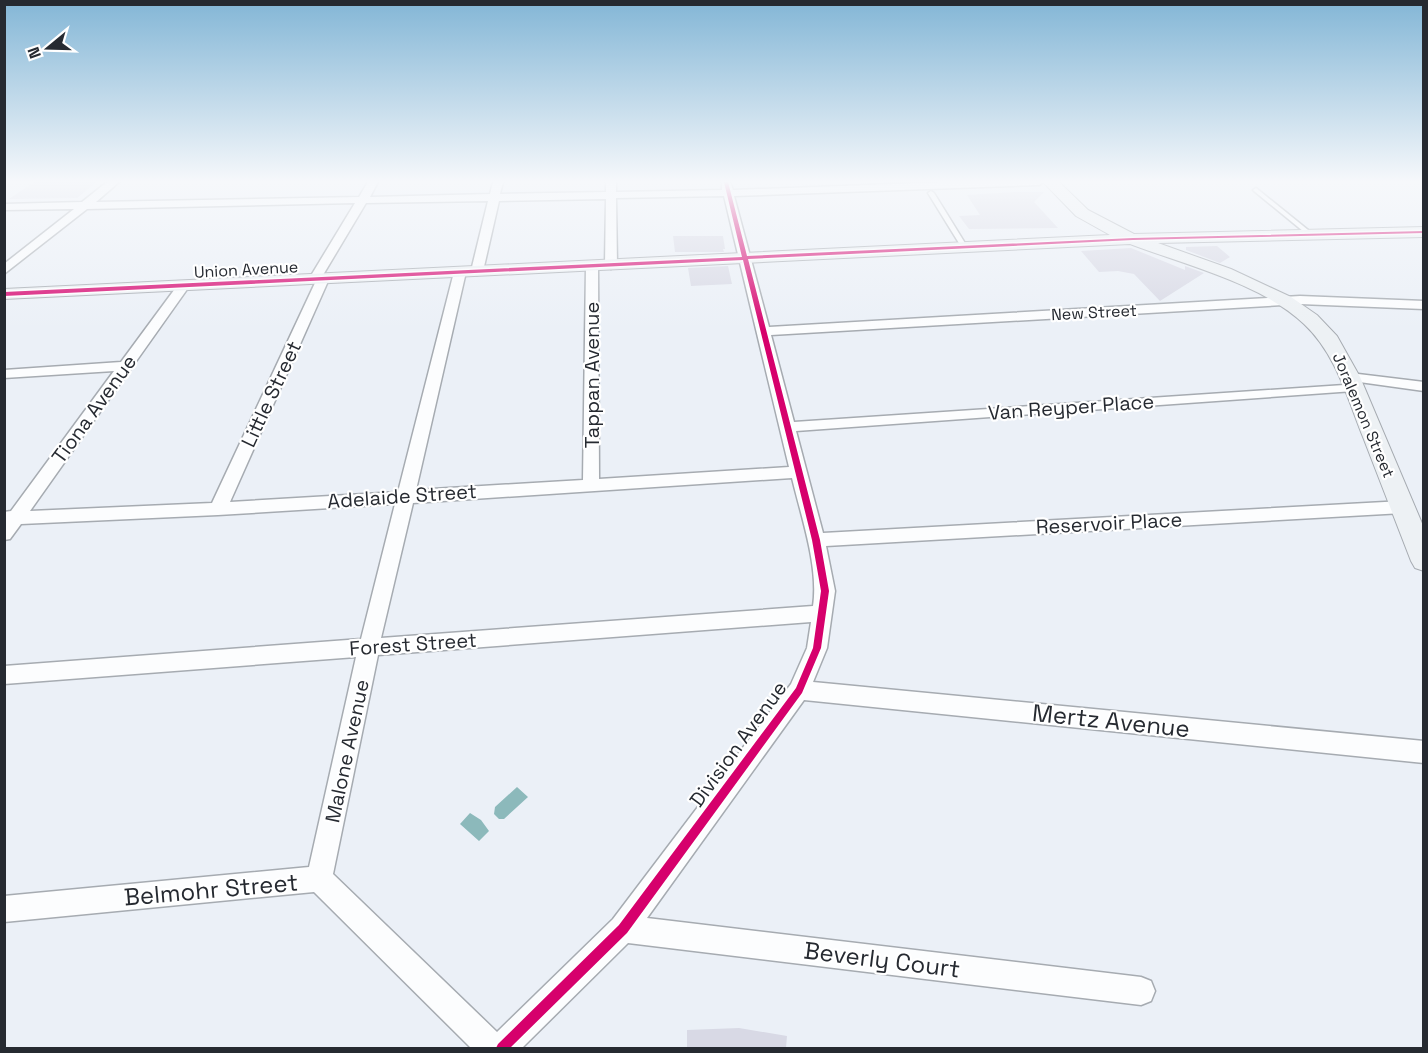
<svg xmlns="http://www.w3.org/2000/svg" width="1428" height="1053" viewBox="0 0 1428 1053" font-family="'Space Grotesk',sans-serif">
<rect width="100%" height="100%" fill="#ebf0f7"/>
<path fill="#8cb9bb" d="M517 787 528 797 504 819H499L494 814 495 807Z
M470 813 481 820 489 831 479 841 460 824Z"/>
<path fill="#d8d9e5" d="M34 182H97L77 198 9 199Z
M1014 192H1044L1034 202 1058 228 969 229 959 216 980 215 967 195Z
M673 236H723L725 249H723L724 252H675Z
M1217 246 1230 257 1220 263 1186 250V247Z
M1131 248 1185 270V266L1204 273 1160 301 1134 274 1118 271 1099 272 1081 251Z
M728 266 732 284 691 286 688 268Z
M739 1028 787 1036 786 1048H687V1030Z"/>
<g fill="none" stroke-linecap="round" stroke-linejoin="round">
<defs>
<path id="lane" d="M1256 188 1313 234V236H1309L1254 191 1253 190Z
M931 191 934 193 968 248 967 249 962 248 928 193Z"/>
<path id="street" d="M107 182H119L96 202 359 197 368 182H378L370 197 490 194 493 182H503L500 194 606 192V182H616V192L722 190V182H730L733 190 946 182H1044L1039 185 734 196 769 327 1300 296 1424 301V309L1300 304 771 335 794 422 1359 384 1361 387 1354 391 796 431 823 533 1403 501 1409 503 1412 507 1409 511 1403 513 826 546 835 591 827 648 813 682 1424 741V763L804 700 647 918 1141 977 1151 981 1155 991 1151 1001 1141 1005 628 943 522 1048H471L314 892 4 922V896L309 867 356 657 4 684V666L361 639 395 504 218 515 21 524 10 539 4 540V512L11 511 114 371 4 378V370L121 362 180 282H188L190 285 188 288 30 511 212 503 315 283 309 279 355 203 87 209 4 274V264L74 209 4 210V204L82 202ZM724 196 789 467 599 479 598 266 592 262 586 266 583 480 416 490 466 272 460 268 454 272 398 492 230 502 329 279 323 275 366 203 488 201 471 271 477 275 483 271 499 201 606 199 605 265 611 269 617 265 616 198ZM792 478C801 516 819 567 813 606L381 638 413 503ZM811 622 807 648 791 684 613 919 497 1032 333 874 378 655Z
M1350 373 1424 382V391L1345 380 1343 377 1345 374Z"/>
<path id="secondary" d="M1043 182H1059L1088 210 1134 234 1424 227V237L1158 243 1231 269 1291 297 1317 315 1337 336 1360 377 1424 528V571L1415 568 1411 561C1395 520 1379 478 1363 437 1347 397 1336 354 1304 324 1261 283 1185 265 1130 244L4 299V289L1110 235 1076 216Z"/>
</defs>
<use href="#lane" stroke="#a6abb1" stroke-width="3"/>
<use href="#street" stroke="#a6abb1" stroke-width="3"/>
<use href="#secondary" stroke="#a6abb1" stroke-width="2"/>
<use href="#lane" fill="#fcfdfe" fill-rule="evenodd"/>
<use href="#street" fill="#fcfdfe" fill-rule="evenodd"/>
<use href="#secondary" fill="#edf1f4" fill-rule="evenodd"/>
<defs>
<path id="cycleway" d="M724 182H728L747 256 1133 238 1424 231V233L1133 240 748 259 820 540 829 591 821 648 802 693 627 933 510 1048H496L498 1044 619 925 796 688 813 648 821 591 812 540 743 260 4 296V292L742 257Z"/>
</defs>
<use href="#cycleway" stroke="#fff" stroke-width="3"/>
<use href="#cycleway" fill="#d6006c" fill-rule="evenodd"/>
</g>
<linearGradient id="sky" x2="0" y2="1"><stop stop-color="#83b6d6"/><stop offset="0.55" stop-color="#f6f8fb"/><stop offset="1" stop-color="#f6f8fb" stop-opacity="0"/></linearGradient>
<rect width="1428" height="330" fill="url(#sky)"/>
<g text-anchor="middle" stroke-width="4.5" stroke-linejoin="round" paint-order="stroke">
<g font-size="16" fill="#262a31" stroke="#fff">
<text transform="translate(246 269) rotate(-3)" y="6">Union Avenue</text>
<text transform="translate(1094 312) rotate(-3)" y="6">New Street</text>
<text transform="translate(1364 415) rotate(67)" y="6">Joralemon Street</text>
</g>
<g font-size="20" fill="#262a31" stroke="#fff">
<text transform="translate(592 375) rotate(-90)" y="7">Tappan Avenue</text>
<text transform="translate(271 394) rotate(-65)" y="7">Little Street</text>
<text transform="translate(1071 407) rotate(-4)" y="7">Van Reyper Place</text>
<text transform="translate(94 409) rotate(-54)" y="7">Tiona Avenue</text>
<text transform="translate(402 496) rotate(-4)" y="7">Adelaide Street</text>
<text transform="translate(1109 523) rotate(-3)" y="7">Reservoir Place</text>
<text transform="translate(413 644) rotate(-4)" y="7">Forest Street</text>
<text transform="translate(738 744) rotate(-54)" y="7">Division Avenue</text>
<text transform="translate(347 751) rotate(-78)" y="7">Malone Avenue</text>
</g>
<g font-size="24" fill="#262a31" stroke="#fff">
<text transform="translate(1111 721) rotate(6)" y="8">Mertz Avenue</text>
<text transform="translate(211 890) rotate(-5)" y="8">Belmohr Street</text>
<text transform="translate(882 960) rotate(7)" y="8">Beverly Court</text>
</g>
</g>
<rect width="1428" height="1053" fill="none" stroke="#262a31" stroke-width="12"/>
<g transform="translate(48 48) rotate(251)" stroke="#ffffff" stroke-width="4.5" paint-order="stroke">
<path d="M0-4.5L10 22L0 15L-10 22Z" fill="#262a31"/>
<text y="-9" font-size="16" font-weight="bold" text-anchor="middle" fill="#262a31">N</text>
</g>
</svg>
